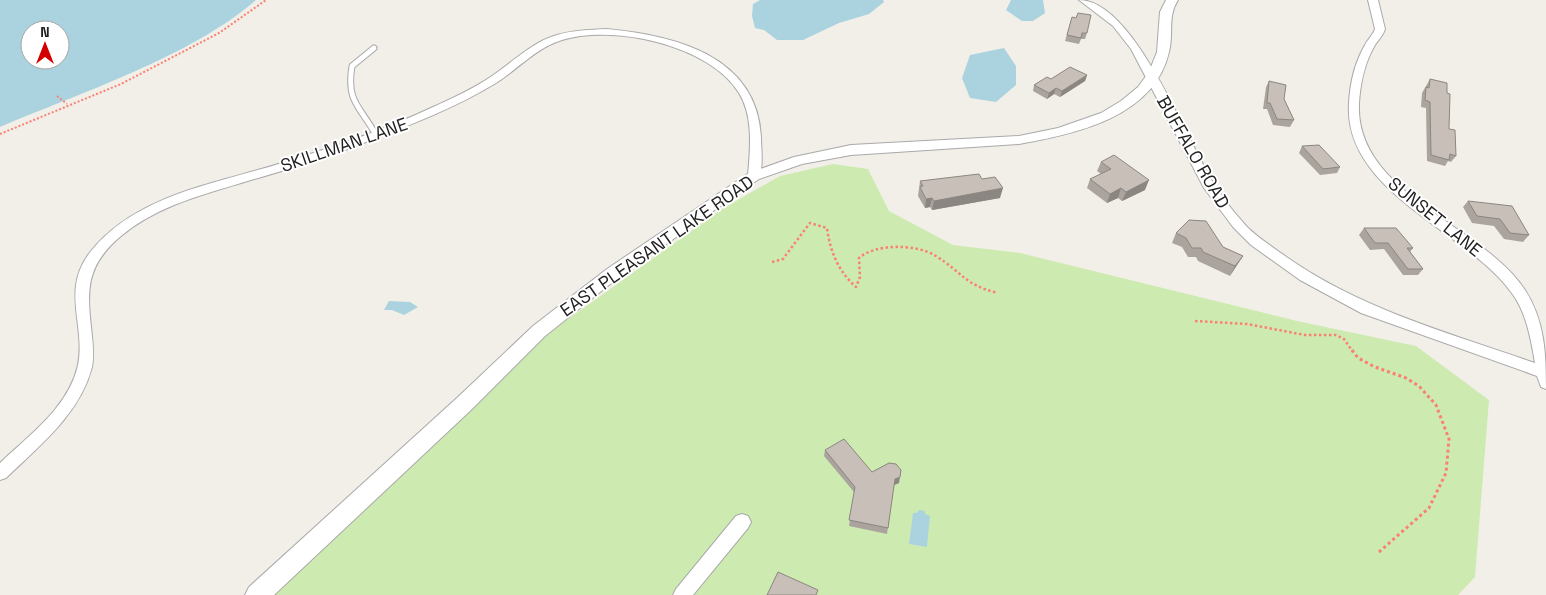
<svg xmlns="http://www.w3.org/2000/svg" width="1546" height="595" viewBox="0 0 1546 595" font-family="'Space Grotesk',sans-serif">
<rect width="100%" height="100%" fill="#f2efe9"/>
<path fill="#cdebb0" d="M833 164 868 169 889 211 953 245 1020 253 1297 321 1416 346 1489 400 1475 577 1458 595H269L543 337 722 209 780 176Z"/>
<path fill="#aad3df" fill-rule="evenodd" d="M0 0H256C192 56 80 93 0 127ZM30 30H60V60H30Z
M760 0H883L884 2 869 14 839 23 803 40H777L764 30 755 28 752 16 753 4Z
M1011 0H1043L1045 13 1033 21H1022L1006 10Z
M1004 48 1016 66V85L996 102 970 98 962 78 970 55Z
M389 301 410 302 418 307 404 315 392 310H384Z
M919 510 925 511V514L930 516 927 547 909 544 913 513H917Z"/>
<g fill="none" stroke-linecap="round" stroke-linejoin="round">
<defs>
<path id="service" d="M374 48 352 66C346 102 360 106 376 135"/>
<path id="minor" d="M1079 0C1135 0 1188 145 1216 187 1223 198 1232 210 1241 220 1253 235 1270 245 1285 256 1360 309 1449 333 1535 363 1531 339 1526 311 1511 292 1467 231 1343 192 1349 103 1350 83 1355 62 1365 45 1368 39 1373 35 1375 29L1368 0H1378L1385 29C1383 36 1378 40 1375 45 1365 62 1360 84 1359 104 1355 194 1483 225 1525 290 1545 321 1546 354 1546 389L1541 387 1537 376 1361 313 1300 280 1251 245 1233 227 1204 188 1131 49 1113 26Z
M606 29C673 35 757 55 761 137 761 149 764 168 758 179L754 180 748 176C750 150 754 117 739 93 710 45 613 24 562 40 536 48 518 69 496 83 455 108 410 125 366 142 328 157 290 169 251 180 206 194 158 205 121 236 84 267 87 292 92 336 93 346 94 357 92 367 80 414 39 446 6 478L0 480V463C29 435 69 407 78 365 86 324 60 290 91 251 137 194 219 183 285 162 334 147 384 130 431 108 451 99 473 89 492 76 513 62 532 42 557 35 573 30 589 30 606 29Z
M742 514 748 516 751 522 748 528 693 595H673L676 589 736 516Z"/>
<path id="tertiary" d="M1166 0H1178C1167 17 1174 33 1169 52 1154 117 1076 134 1019 144L851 155 802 164 759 179 619 277 545 336 472 409 274 595H245L249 587 458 397 533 326 607 269 749 173 794 157 851 145 1019 136 1058 128 1101 113 1121 101 1138 87 1149 72 1157 52 1160 12Z"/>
</defs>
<use href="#service" stroke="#a9a9a9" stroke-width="7"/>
<use href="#minor" stroke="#a9a9a9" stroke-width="2"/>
<use href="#tertiary" stroke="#a9a9a9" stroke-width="2"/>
<path stroke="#fa8072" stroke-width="2" stroke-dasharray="2 2" stroke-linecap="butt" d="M57 96 67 104
M0 134 121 84 219 33 266 0"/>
<path stroke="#fa8072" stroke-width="2.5" stroke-dasharray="2.5 2.5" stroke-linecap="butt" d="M772 262 783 259 810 223 827 228C830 251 838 271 856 287L860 277 859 258C876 243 917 244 936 256 962 272 964 285 998 293
M1195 321 1247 324 1305 335H1336L1344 339 1353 352"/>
<path stroke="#fa8072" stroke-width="3" stroke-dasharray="3 3" stroke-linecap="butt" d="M1352 350 1358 358 1375 367 1406 378 1419 386 1436 405 1449 439 1446 473 1429 508 1379 552"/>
<use href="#service" stroke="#fff" stroke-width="5"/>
<use href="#minor" fill="#fff" fill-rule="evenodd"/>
<use href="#tertiary" fill="#fff" fill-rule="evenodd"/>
</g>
<path fill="#aba49e" d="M1072 17 1087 33 1085 39H1081L1079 44 1065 41Z
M1087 75 1085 81 1060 97 1054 94 1047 99 1033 91 1034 85 1051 79Z
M1430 79 1447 93 1449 129 1456 156 1451 162 1448 161 1445 166 1427 161 1426 108 1421 107 1422 93Z
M1269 81 1284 99 1294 120 1290 127 1273 125 1267 109H1263L1266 87Z
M1302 146 1340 167 1337 173 1320 175 1299 153Z
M1101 162 1145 190 1122 201 1118 198 1107 203 1087 188 1090 179 1101 174 1097 171Z
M982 179 1000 198 932 210 930 207 925 208 918 196 920 181Z
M1468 201 1529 235 1523 242 1504 239 1494 226 1472 223 1463 207Z
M1364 228 1413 248 1410 252 1423 269 1418 275H1403L1384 249 1370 250 1359 235Z
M1176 233 1223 247 1243 256 1237 265 1230 276 1198 261 1196 257H1188L1182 247 1172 243Z
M825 450 872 472 899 483 894 485 887 534 849 526 854 492 824 456Z"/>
<path fill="#8b8681" d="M1087 75 1085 81 1060 97 1062 91Z
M1056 88 1054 94 1047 99 1049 93Z
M1149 180 1145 190 1122 201 1126 192Z
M1003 188 1000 198 932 210 934 201Z
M1121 188 1118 198 1107 203 1110 194Z
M932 198 930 207 925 208 926 199Z
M1243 256 1237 265 1230 276 1235 266Z
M900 477 899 483 894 485 895 479Z"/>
<path fill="#c7bfb8" stroke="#8b8681" d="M1078 13 1091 15 1087 33H1082L1081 38 1067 35 1072 17 1076 18Z
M1070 67 1087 75 1062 91 1056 88 1049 93 1034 85 1047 77 1051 79Z
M1430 79 1447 83V93L1450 94 1449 129 1455 130 1456 156 1450 154 1449 160 1431 155 1430 102 1425 100 1426 87 1429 88Z
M1269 81 1286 85 1284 99 1294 120 1277 119 1270 103H1267Z
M1319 145 1340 167 1323 169 1302 146Z
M1114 155 1149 180 1126 192 1121 188 1110 194 1090 179 1111 169 1101 162Z
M979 174 982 179 995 177 1003 188 934 201 932 198 926 199 920 187 923 186 920 181Z
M1468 201 1512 206 1529 235 1510 233 1500 219 1477 216Z
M1189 220 1206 221 1223 247 1243 256 1235 266 1203 252 1201 248H1192L1186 238 1176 233Z
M1364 228H1396L1413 248H1407L1423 269H1408L1388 243H1375Z
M844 439 872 472 889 463 896 464 901 470 900 477 895 479 888 528 849 520 855 487 825 450Z
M778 572 818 590 816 595H767Z"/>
<g text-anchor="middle" stroke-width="4" stroke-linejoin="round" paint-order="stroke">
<g font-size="18" fill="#222" stroke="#fff">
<text transform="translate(344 145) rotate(-19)" y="6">SKILLMAN LANE</text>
<text transform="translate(1193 152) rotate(60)" y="6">BUFFALO ROAD</text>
<text transform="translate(1435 217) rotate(39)" y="6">SUNSET LANE</text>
<text transform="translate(657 246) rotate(-35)" y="6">EAST PLEASANT LAKE ROAD</text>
</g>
</g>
<g transform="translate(45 45)"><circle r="24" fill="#ffffff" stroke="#a7a7a7"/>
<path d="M0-4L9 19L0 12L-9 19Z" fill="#d40000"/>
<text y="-8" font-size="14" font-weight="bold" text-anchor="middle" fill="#222222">N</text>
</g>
</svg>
